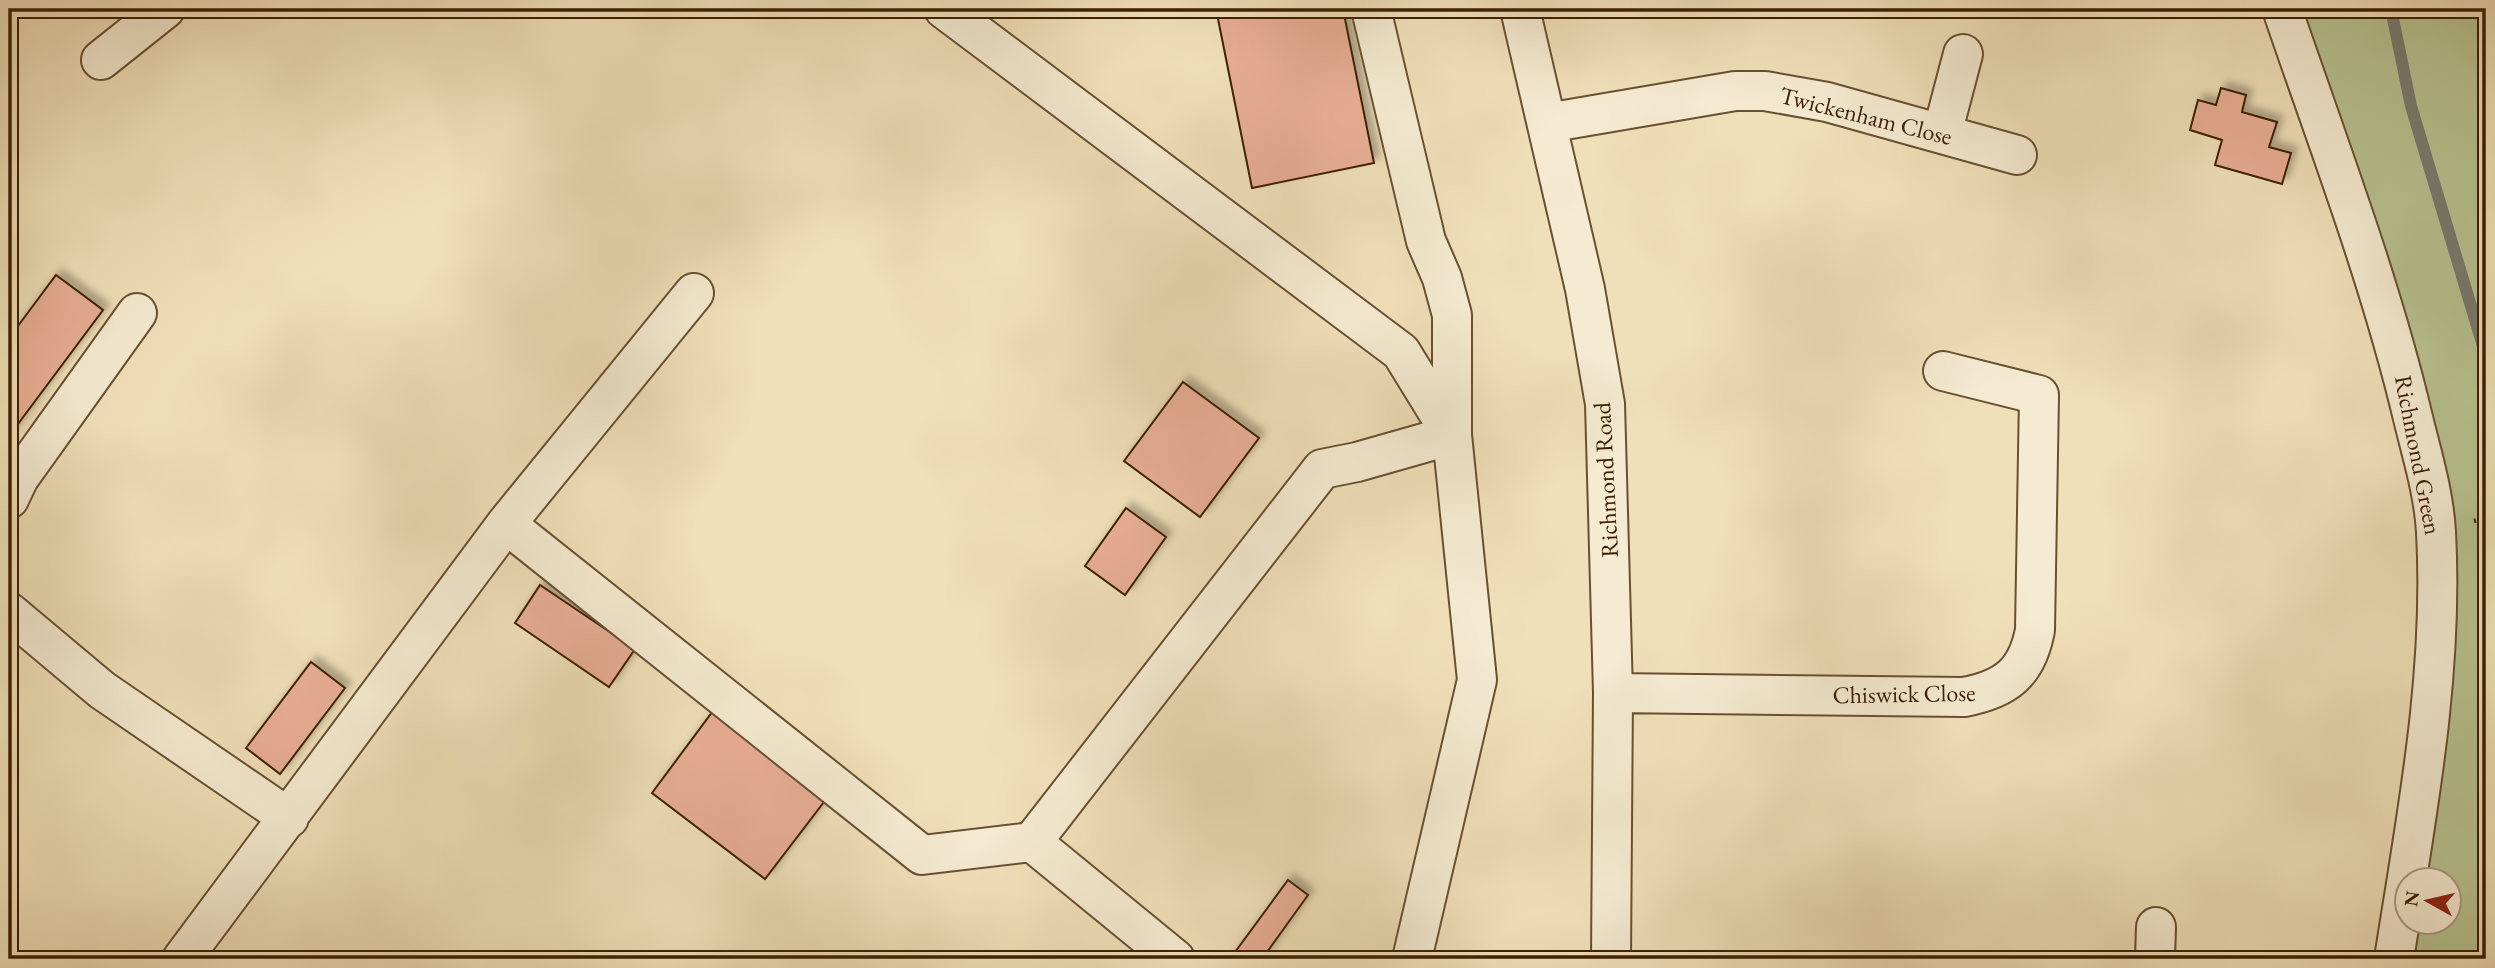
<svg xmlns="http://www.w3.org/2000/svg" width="2495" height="968" viewBox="0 0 2495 968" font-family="'EB Garamond',serif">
<defs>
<filter id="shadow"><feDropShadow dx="6" dy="-6" stdDeviation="3.5" flood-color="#0004"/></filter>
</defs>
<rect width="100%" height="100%" fill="#f0e0b9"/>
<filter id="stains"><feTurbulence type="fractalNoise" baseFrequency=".00286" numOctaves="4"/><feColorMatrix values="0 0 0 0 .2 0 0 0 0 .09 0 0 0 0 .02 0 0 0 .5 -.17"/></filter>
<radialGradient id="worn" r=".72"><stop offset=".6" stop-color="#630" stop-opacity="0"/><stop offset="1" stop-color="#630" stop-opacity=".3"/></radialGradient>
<path fill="#b7c391" stroke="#7a724a" stroke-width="2" d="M2287 9H2486V959H2402L2408 923 2450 922V880H2415L2443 517Z"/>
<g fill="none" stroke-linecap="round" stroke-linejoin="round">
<path stroke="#787c72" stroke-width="12" d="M2391 9 2411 106 2486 356"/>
</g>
<path fill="#e8ae95" stroke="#3c2004" stroke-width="2" filter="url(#shadow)" d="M1216 9H1343L1374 163 1252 188Z
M2221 88 2246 95 2242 112 2277 122 2269 147 2291 153 2282 184 2215 165 2222 140 2190 130 2198 100 2216 105Z
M56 275 103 310 9 436V338Z
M1183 382 1259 438 1200 517 1124 461Z
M1126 508 1166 537 1125 595 1085 566Z
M540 585 635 649 609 687 515 623Z
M311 662 345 688 280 774 246 748Z
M713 711 827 798 765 879 652 793Z
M1288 880 1308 895 1262 959H1230Z"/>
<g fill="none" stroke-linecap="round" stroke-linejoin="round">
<defs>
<path id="minor" d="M944 9 1401 352 1452 435 1477 680 1412 959
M1520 9 1585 289 1605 404 1613 693 1611 959
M2282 9C2328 144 2380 279 2413 418 2422 455 2434 494 2436 532 2444 676 2416 818 2394 959
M101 60 165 9
M1547 123 1735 91H1765L1827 102 2017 155
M1942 134 1963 54
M9 499 19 478 137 313
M506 524 922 855 1032 842 1322 469 1357 462 1452 435V315L1442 278 1426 241 1371 9
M9 612 102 690 289 818
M1613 693 1964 697C2006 689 2027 673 2035 630L2039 395 1943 371
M1032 842 1175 959
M182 959 506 524 694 293
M2155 959 2156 927"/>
</defs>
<use href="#minor" stroke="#695031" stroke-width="42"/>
<path stroke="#3c2004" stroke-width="4.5" stroke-dasharray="2 3.5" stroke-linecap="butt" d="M2474 521 2486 518"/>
<use href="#minor" stroke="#f5ebd2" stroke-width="38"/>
</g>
<g text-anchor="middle" stroke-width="5" stroke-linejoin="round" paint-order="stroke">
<g font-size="24" fill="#3c2004" stroke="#f5ebd2">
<text transform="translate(1866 116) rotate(14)" y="8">Twickenham Close</text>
<text transform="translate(2418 455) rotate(79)" y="8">Richmond Green</text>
<text transform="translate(1606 480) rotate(-93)" y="8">Richmond Road</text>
<text transform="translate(1904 694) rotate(-1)" y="8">Chiswick Close</text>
</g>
</g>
<rect width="2495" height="968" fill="none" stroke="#f0e0b9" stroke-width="35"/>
<rect x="10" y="10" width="2474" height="947" fill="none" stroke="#3c2004" stroke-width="3.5"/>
<rect x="18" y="18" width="2460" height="933" fill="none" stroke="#3c2004" stroke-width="2"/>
<g transform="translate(2428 901) rotate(278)"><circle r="33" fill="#f5ebd2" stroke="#ab9a80" stroke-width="2"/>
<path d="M0-5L12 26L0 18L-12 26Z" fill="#8f2418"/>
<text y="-10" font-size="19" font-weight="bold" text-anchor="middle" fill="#3c2004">N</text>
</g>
<rect width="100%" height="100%" filter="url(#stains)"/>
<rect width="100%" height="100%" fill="url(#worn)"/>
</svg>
